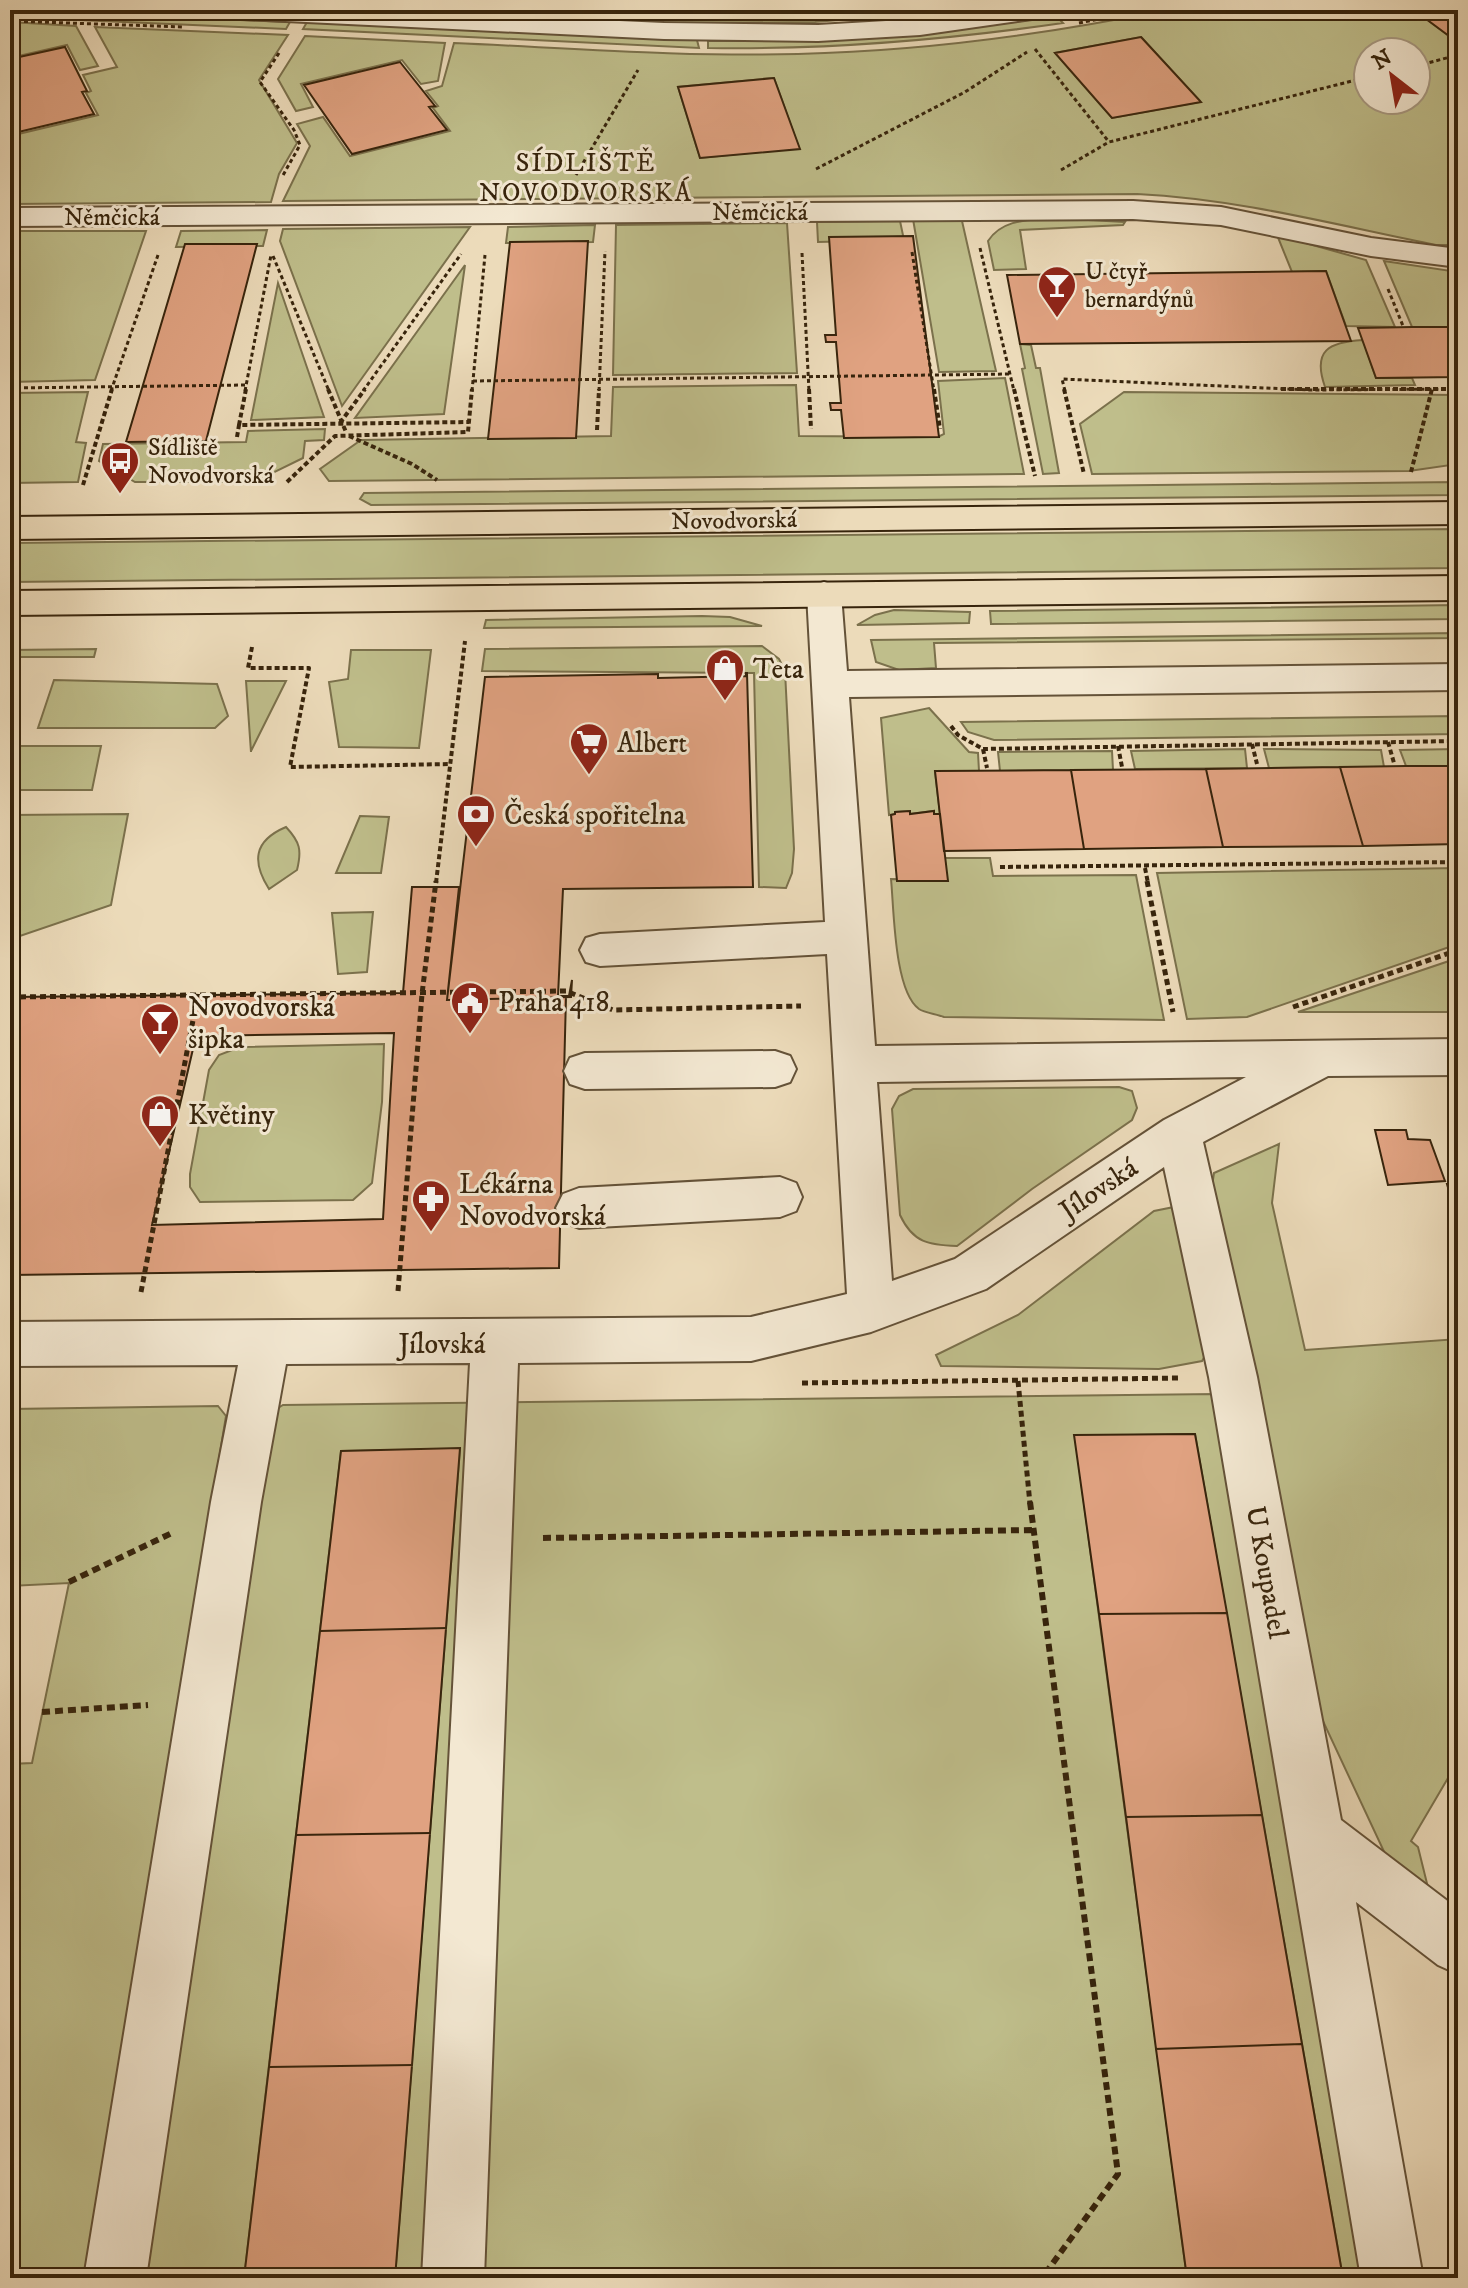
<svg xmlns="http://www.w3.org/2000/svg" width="1468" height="2288" viewBox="0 0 1468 2288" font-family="'IM FELL DW Pica',serif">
<rect width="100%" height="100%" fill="#ecdbba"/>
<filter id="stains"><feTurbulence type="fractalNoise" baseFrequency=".0025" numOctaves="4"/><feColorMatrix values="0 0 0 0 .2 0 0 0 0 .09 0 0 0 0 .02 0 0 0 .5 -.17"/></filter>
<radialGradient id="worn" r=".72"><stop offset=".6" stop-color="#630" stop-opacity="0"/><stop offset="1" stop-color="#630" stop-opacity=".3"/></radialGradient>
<path fill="#bfbe8b" stroke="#7b714c" stroke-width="2" fill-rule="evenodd" d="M10 10 290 22 286 29 10 17Z
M415 10H958L815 22 679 23Z
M1165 10H1414L1453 39 1458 38V245H1436C1336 225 1239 199 1137 194L283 201 310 146 297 124 323 117 350 156 450 131 433 108 438 106 426 91 442 86 454 43C568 48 684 57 798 54 922 51 1044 35 1165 10ZM1141 37 1200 101V102L1112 118 1055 53ZM1368 52H1416V100H1368ZM774 78 799 148 700 158 678 87Z
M1056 16 1063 23C945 40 828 50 708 48V41C825 42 940 34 1056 16Z
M10 22 76 26 98 66 80 70 67 45 10 58Z
M307 22 697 40 699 48 303 29Z
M95 27 288 35 259 80 297 143 279 174 271 202 10 204V136L98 115 86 93 91 91 83 75 117 67Z
M305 36 445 43 438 81 421 84 402 60 301 84 313 107 296 111 278 79Z
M1052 218 1125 222 1123 225 1020 230 1026 269 994 270 988 241C1002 219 1029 220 1052 218Z
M913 219 962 221 996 371 939 372Z
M900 221 904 240 818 242 817 222Z
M787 223 797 373 613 375 616 225Z
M595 225 593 242 506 243 508 227Z
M470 227 342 406 280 241 283 229Z
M267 230 263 246 176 247 181 231Z
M10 231H146L95 380 10 382Z
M1277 235 1366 260 1395 327 1346 326 1326 271 1292 272Z
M1384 261 1458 272V327H1412Z
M465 265 444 414 355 418Z
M278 283 324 417 251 420Z
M1363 340 1376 378H1412L1415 385 1325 387C1312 350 1329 342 1363 340Z
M1020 344 1031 345 1036 368H1040L1059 473 1043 474 1022 369 1025 368Z
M1005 378 1024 474 329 481 320 469 361 440 611 436 613 387 796 385 799 436 938 437 944 434 938 381Z
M88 392 76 442 86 443 78 482 10 483V393Z
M1124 392 1458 395V464L1409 471 1092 474 1080 424Z
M325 429 324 440 305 441 303 458 254 482H135L99 461 103 444 246 442 248 431Z
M1458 482V495L371 505 360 499 364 493Z
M1458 529V568L10 582V543Z
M1458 605V619L991 624 990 611Z
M894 610 970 612 969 623 857 625 875 615Z
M702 616 730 617 762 626 484 628 486 620Z
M1458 633V638L934 643 936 668 899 670 876 662 871 640Z
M762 646 779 659 785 671 794 849 792 873 786 888 759 887 754 673 482 671 485 649Z
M96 649 94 657H10V650Z
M351 650H431L419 748 339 747 329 682 348 679Z
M54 680 217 684 228 716 215 728H38Z
M286 681 251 751V752L246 681Z
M929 708 969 752 978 753 979 771 935 772 940 814H934V811L910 814V811L895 812V814L889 815 881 718Z
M1458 716V734L994 740 968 732 961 722Z
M10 746H101L92 790H10Z
M1245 749 1247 768 1135 769 1131 751Z
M1264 749 1381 750 1384 767 1269 768Z
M1458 749V766H1406L1400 750Z
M1112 751 1113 770 1000 771 998 752Z
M128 814 111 905 17 937 10 936V815Z
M360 816 389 817 381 873H336Z
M286 827C300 842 302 850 297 870L269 889C252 862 253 841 286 827Z
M941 858H990L993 876 1136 875 1164 1020 944 1017C937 1014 925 1013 919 1009 894 991 894 909 891 879L943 880Z
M1458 868V944L1247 1017 1187 1019 1157 873Z
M373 912 367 972 338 974 332 913Z
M1458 958V1012H1298Z
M384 1044 382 1102 372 1183 353 1200 200 1202 190 1187V1174L209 1070 219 1055 240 1047Z
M1119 1087 1132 1091 1137 1108 1132 1120 1032 1189 957 1246C929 1245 913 1243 900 1215L892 1109 899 1096 913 1089Z
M1279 1144 1272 1203 1305 1350 1458 1339V1761L1411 1841 1418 1847 1437 1924 1394 1873 1315 1704 1212 1186 1214 1173Z
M1174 1207 1209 1349 1202 1361 1159 1369 941 1366 936 1355 1018 1315 1154 1211Z
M1216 1394 1377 2278H1343L1195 1434 1075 1436 1187 2278H395L460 1449 341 1451 244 2278H136L273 1411 283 1405Z
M218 1406 226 1416 85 2278H10V1764L32 1763 69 1583 10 1586V1409Z"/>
<path fill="#e0a281" stroke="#37240c" stroke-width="2" fill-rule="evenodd" d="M1414 10H1458V38L1453 39Z
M1141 37 1201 102 1112 118 1055 53Z
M65 47 87 91 82 92 94 114 10 134V59Z
M400 62 435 106 429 107 447 130 352 154 304 85Z
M774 78 800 149 700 158 678 87Z
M913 236 939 437 844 438 841 410H831L830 403H841L836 342H826L825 335H836L829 237Z
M588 241 576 438 488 439 510 242Z
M185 244H257L206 441 126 442Z
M1326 271 1351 341 1020 344 1007 275Z
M1412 327H1458V377L1376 378 1358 328Z
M746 673H747L753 887 563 889 558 996H569L572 980 571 997 447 1000 485 677 658 674V678L746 676Z
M1406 766H1458V844L1363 846 1340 767Z
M1340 767 1363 846 1223 847 1206 769Z
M1206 769 1223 847 1084 849 1071 770Z
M1071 770 1084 849 944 851 935 771Z
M910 811V814L934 811V814H940L948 881H897L891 815 895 814V812Z
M412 887H459L447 1000 566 997 559 1268 10 1275V997L403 993ZM394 1033 383 1219 152 1225 196 1036Z
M1375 1130H1406L1408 1139 1430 1140 1445 1181 1388 1185Z
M1447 1184H1458V1223Z
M1195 1434 1227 1613 1099 1614 1074 1435Z
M460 1448 446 1628 320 1631 341 1451Z
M1227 1613 1262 1815 1126 1817 1099 1614Z
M446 1628 430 1833 296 1835 320 1631Z
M1262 1815 1302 2044 1156 2049 1126 1817Z
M430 1833 412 2065 269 2067 296 1835Z
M1302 2044 1343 2278H1187L1156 2049Z
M412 2065 395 2278H244L269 2067Z"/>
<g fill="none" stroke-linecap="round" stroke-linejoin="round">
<defs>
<path id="minor" d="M207 10H379L664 23 818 25 920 19 986 10H1052L1048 15 1039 18 920 35 818 41 664 39 220 18 211 15Z
M1133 201 1221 207 1371 238 1458 249V267L1371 256 1221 225 1133 219 10 226V208Z
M824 582 836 586 841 594 847 671 1458 664V690L849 697 875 1046 1458 1039V1075L1328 1076 1203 1142 1257 1377 1341 1820 1458 1909V1974L1438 1965 1356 1902 1423 2278H1361L1209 1377 1164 1167 986 1289 871 1332 751 1361 518 1363 484 2278H422L470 1363 286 1364 261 1502 146 2278H84L211 1502 238 1365 10 1366V1322L751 1317 847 1294 827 954 600 966 586 962 580 950 586 938 600 934 825 922 807 594 812 586ZM1246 1077 1164 1120 955 1259 892 1281 877 1082Z
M775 1051 790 1056 796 1069 790 1082 775 1087 585 1089 570 1084 564 1071 570 1058 585 1053Z
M780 1177 796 1183 802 1197 796 1211 780 1217 579 1228 563 1222 556 1208 563 1194 579 1188Z"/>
<path id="major" d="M1458 502V524L10 539V517Z
M1458 576V600L10 615V591Z"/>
</defs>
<use href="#minor" stroke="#645238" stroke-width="4"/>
<use href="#major" stroke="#37240c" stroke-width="4"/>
<path stroke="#37240c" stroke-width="3" stroke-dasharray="4 3" stroke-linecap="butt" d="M10 21 183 27
M1079 23 1144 10
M1035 49 1109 142
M279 53 260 82 294 130 300 145 282 177
M1416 66 1458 55
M816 169 965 92 1027 52
M1061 170 1109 142 1368 77
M576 175 638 70
M980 248 1014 391
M912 252 934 391
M802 253 809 391
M273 256 329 391
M1388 289 1403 326
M473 381 1011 374
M10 388 247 385
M111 391 158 255
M245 391 271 255
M363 391 461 254
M472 391 485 255
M599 391 605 251
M1065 391 1062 379 1311 390 1458 389"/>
<path stroke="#37240c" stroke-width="4" stroke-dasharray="5 3" stroke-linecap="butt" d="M246 389 239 425 469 422
M328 389 346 432
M809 389 811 429
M934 389 940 429
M1014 389 1035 476
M1064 389 1084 474
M1281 389H1458
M340 423 365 389
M597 430 599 389
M349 436 412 464 437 480
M237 437 239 425
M1411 472 1432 389
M287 482 335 436 468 432 472 389
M83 485 112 389
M252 647 248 668H309L290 767 450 764
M951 726 958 735 983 749 1458 741
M1388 742 1394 763
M1252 744 1257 764
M1118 746 1122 767
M983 749 987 768
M1000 867 1458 862
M1145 868 1148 883
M436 883 465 641"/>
<path stroke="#37240c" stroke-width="5" stroke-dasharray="6 4" stroke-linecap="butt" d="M1147 881 1173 1012
M10 997 566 991 613 1010 801 1006
M1293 1007 1458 950
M398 1291 422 994 436 881
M141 1292 198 994
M1018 1381 1030 1504
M802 1383 1180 1378"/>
<path stroke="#37240c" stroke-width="6" stroke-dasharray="8 5" stroke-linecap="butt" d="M1030 1502 1118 2174 1042 2278
M543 1538 1033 1530
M69 1582 174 1532
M42 1712 148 1705"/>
<use href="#minor" fill="#f3e8d2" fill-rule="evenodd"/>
<use href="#major" fill="#ecdbba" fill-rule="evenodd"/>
</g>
<defs>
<symbol id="bar-pin" viewBox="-11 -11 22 30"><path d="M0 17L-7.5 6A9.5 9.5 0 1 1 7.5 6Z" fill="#8f2418" stroke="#f3e8d2"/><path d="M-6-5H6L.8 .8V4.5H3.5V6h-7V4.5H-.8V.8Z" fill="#fff"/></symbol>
<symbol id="bus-pin" viewBox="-11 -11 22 30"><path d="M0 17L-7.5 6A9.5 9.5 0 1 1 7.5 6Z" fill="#8f2418" stroke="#f3e8d2"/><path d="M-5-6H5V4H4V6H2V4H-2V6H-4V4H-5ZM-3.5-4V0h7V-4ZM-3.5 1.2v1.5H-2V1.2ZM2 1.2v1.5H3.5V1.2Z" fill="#fff"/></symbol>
<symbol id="shop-pin" viewBox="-11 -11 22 30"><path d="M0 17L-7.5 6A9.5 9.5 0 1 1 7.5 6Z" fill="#8f2418" stroke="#f3e8d2"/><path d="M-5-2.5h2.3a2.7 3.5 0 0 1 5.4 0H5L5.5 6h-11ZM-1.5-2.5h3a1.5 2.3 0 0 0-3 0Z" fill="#fff"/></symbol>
<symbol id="supermarket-pin" viewBox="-11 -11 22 30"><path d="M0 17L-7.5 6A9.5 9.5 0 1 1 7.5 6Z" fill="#8f2418" stroke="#f3e8d2"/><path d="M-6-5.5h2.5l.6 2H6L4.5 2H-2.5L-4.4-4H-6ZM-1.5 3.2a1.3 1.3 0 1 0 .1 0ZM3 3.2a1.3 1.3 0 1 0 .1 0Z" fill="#fff"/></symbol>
<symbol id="bank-pin" viewBox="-11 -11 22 30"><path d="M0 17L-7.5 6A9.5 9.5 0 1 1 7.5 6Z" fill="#8f2418" stroke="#f3e8d2"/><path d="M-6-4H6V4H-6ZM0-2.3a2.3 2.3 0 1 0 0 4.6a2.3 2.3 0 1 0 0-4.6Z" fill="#fff"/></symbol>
<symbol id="civic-pin" viewBox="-11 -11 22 30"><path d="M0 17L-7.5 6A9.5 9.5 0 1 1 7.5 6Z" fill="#8f2418" stroke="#f3e8d2"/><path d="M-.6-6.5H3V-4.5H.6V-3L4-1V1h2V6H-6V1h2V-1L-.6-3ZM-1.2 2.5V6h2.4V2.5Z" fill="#fff"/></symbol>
<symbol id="pharmacy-pin" viewBox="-11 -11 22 30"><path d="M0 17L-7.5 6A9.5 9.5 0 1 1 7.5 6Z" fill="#8f2418" stroke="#f3e8d2"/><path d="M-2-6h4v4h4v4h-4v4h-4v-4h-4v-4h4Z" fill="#fff"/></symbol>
</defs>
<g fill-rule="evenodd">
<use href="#bar-pin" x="1035" y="263" width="44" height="60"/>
<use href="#bus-pin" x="98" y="439" width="44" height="60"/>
<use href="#shop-pin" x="703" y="646" width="44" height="60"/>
<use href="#supermarket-pin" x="567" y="720" width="44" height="60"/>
<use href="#bank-pin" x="454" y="792" width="44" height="60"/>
<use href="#civic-pin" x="448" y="979" width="44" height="60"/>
<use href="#bar-pin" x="138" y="1000" width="44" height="60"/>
<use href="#shop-pin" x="138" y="1092" width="44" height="60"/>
<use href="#pharmacy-pin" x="409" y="1177" width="44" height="60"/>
</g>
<g text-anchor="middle" stroke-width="6" stroke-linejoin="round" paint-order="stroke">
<g font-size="24" fill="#37240c" stroke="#f3e8d2">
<text x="760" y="220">Němčická</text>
<text x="112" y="225">Němčická</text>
<text transform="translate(734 520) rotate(-1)" y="8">Novodvorská</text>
</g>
<g font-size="24" fill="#37240c" stroke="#f3e8d2" text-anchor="start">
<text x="1085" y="279">U čtyř<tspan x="1085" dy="28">bernardýnů</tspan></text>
<text x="148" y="455">Sídliště<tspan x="148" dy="28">Novodvorská</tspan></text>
</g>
<g font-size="26" letter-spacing="2" fill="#37240c" stroke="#f3e8d2">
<text x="586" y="171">SÍDLIŠTĚ<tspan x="586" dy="30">NOVODVORSKÁ</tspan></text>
</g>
<g font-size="28" fill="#37240c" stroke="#f3e8d2" text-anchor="start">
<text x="753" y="678">Teta</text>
<text x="617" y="752">Albert</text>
<text x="504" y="824">Česká spořitelna</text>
<text x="498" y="1011">Praha 418</text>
<text x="188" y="1016">Novodvorská<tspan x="188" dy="32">šipka</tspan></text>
<text x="188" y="1124">Květiny</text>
<text x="459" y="1193">Lékárna<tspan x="459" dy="32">Novodvorská</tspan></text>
</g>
<g font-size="28" fill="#37240c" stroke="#f3e8d2">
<text transform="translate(1098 1188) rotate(-34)" y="10">Jílovská</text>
<text x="442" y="1353">Jílovská</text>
<text transform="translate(1268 1572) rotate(80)" y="10">U Koupadel</text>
</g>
</g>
<rect width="1468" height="2288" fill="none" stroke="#ecdbba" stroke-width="40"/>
<rect x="12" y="12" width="1444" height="2264" fill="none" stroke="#37240c" stroke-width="4"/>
<rect x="20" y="20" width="1428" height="2248" fill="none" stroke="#37240c" stroke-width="2"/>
<g transform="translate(1392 76) rotate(329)"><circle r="38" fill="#f3e8d2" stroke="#a89a83" stroke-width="2"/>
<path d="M0-6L14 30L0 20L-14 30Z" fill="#8f2418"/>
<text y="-12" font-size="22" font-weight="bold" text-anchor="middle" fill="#37240c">N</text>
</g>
<rect width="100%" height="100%" filter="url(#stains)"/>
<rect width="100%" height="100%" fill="url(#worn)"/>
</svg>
